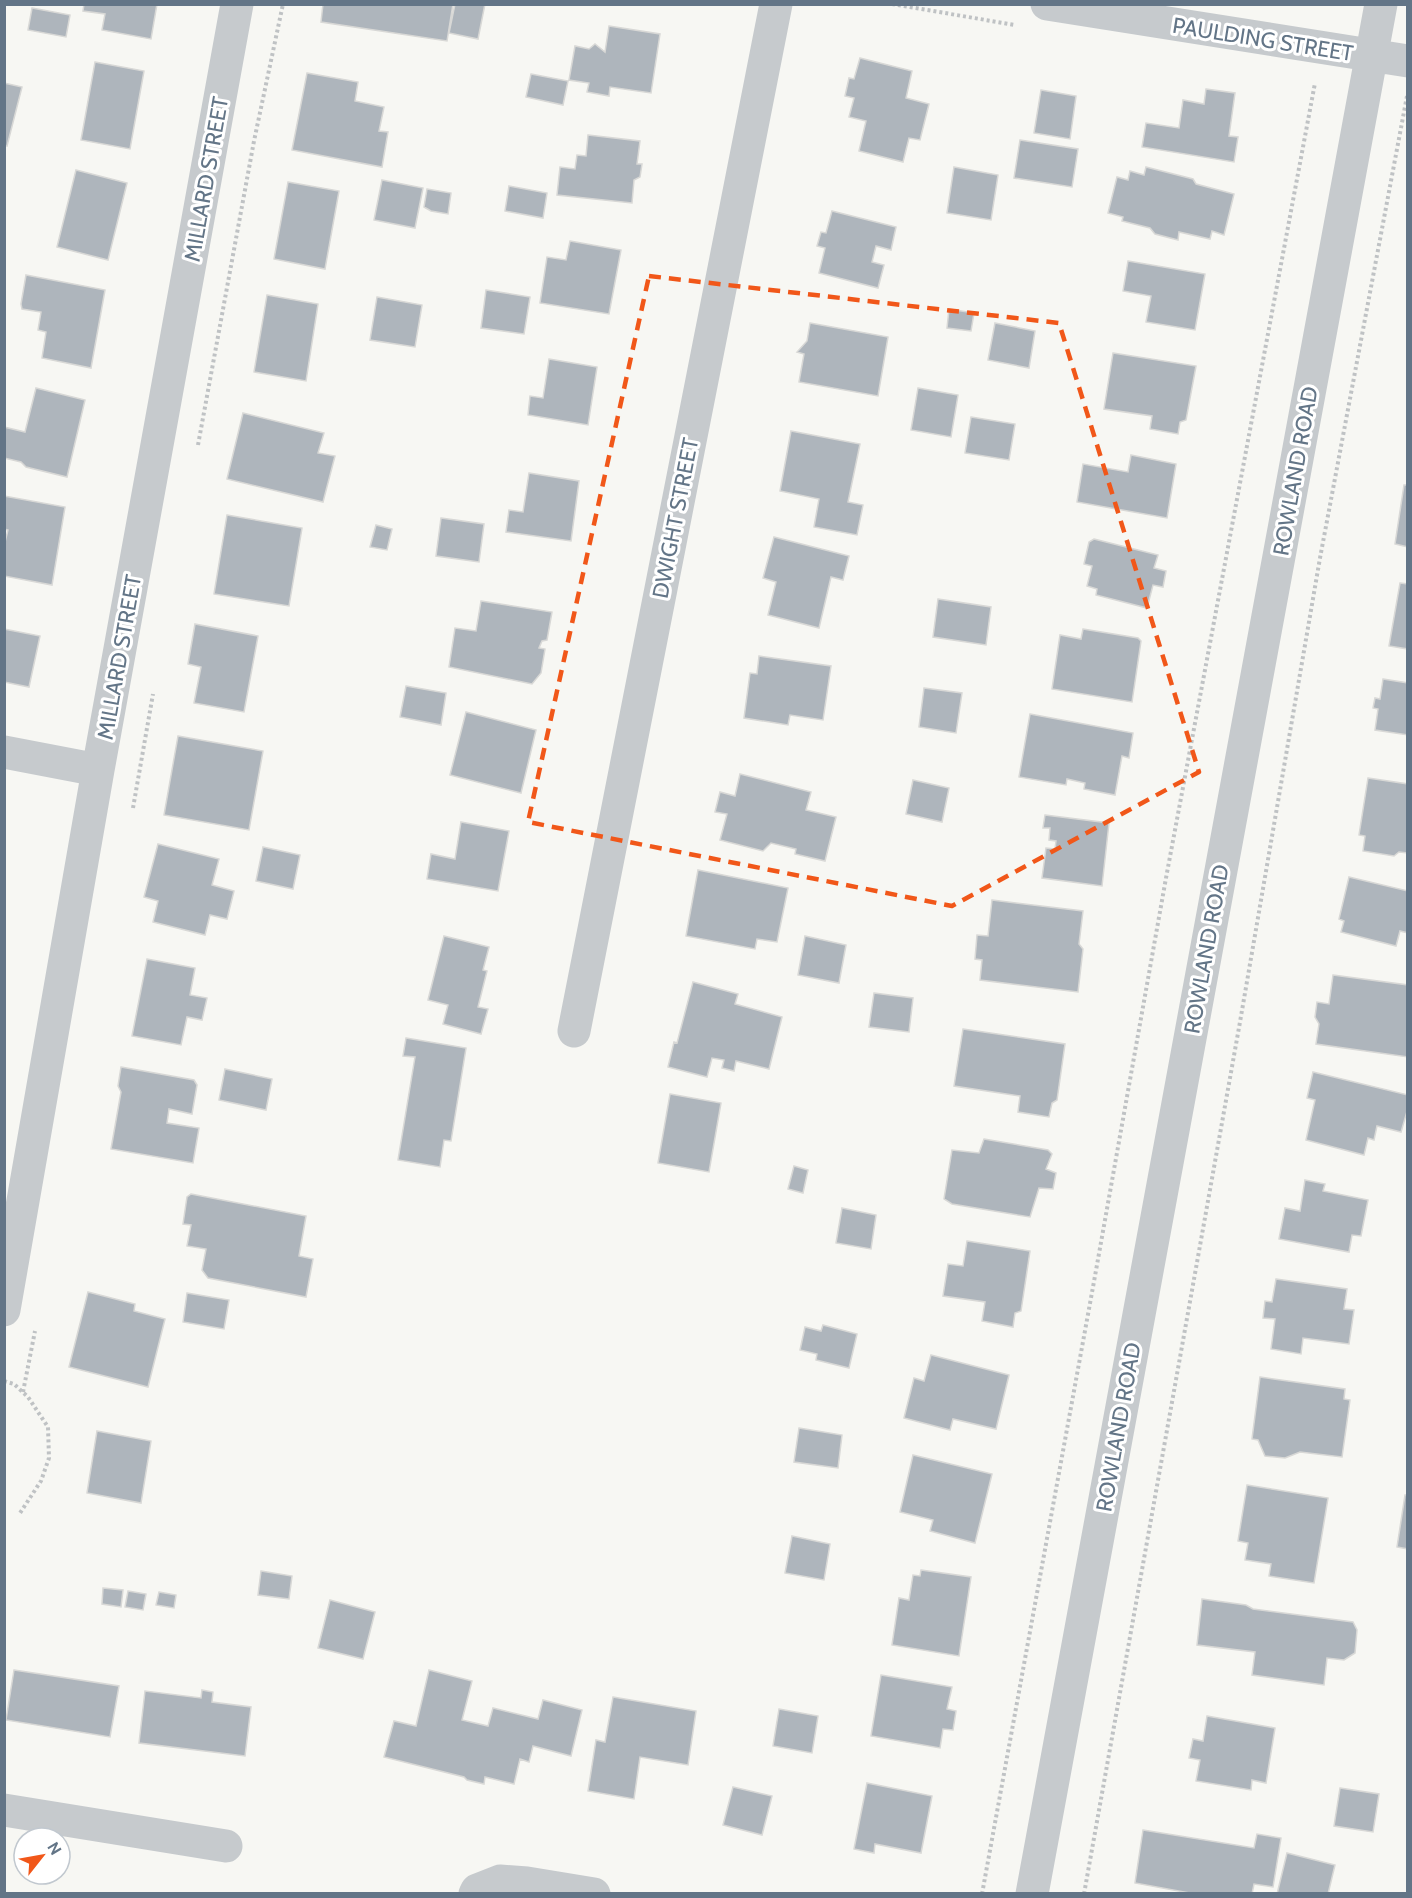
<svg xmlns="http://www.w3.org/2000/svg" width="1412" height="1898" viewBox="0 0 1412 1898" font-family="Cabin,sans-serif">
<rect width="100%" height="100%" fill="#f7f7f3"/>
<path fill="#aeb5bc" stroke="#d8d8d6" stroke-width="1.5" d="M84 4H157L151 39 102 30 105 14 83 11Z
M323 4H453L447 41 321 22Z
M455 4H485L478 39 449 33Z
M32 8 70 15 66 37 28 30Z
M609 26 660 34 651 93 610 87 609 96 587 92 589 83 569 80 575 46 589 49 595 44 605 52Z
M860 58 912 71 906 98 929 104 920 140 909 138 903 162 859 151 866 121 849 117 854 98 845 96 849 78 854 79Z
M95 62 144 71 130 149 81 140Z
M307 73 358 82 355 101 384 107 379 131 388 132 382 167 292 150Z
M531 74 568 81 563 105 526 97Z
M4 83 22 87 7 146 4 145Z
M1206 89 1235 93 1229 136 1238 137 1234 162 1142 147 1146 123 1179 128 1183 100 1204 104Z
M1041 90 1076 96 1070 139 1034 133Z
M588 135 640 141 637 164H642L640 177 634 180 632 203 557 195 560 167 575 169 577 155 586 156Z
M1020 140 1078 149 1072 187 1014 178Z
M954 167 998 175 991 220 947 213Z
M1146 167 1193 179 1196 184 1234 194 1224 235 1212 231 1210 239 1179 232 1178 240 1155 234 1150 228 1122 221 1123 217 1108 213 1117 177 1128 180 1130 171 1144 175Z
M76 170 127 183 108 260 57 247Z
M382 180 423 188 415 228 374 220Z
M288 182 339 191 325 269 274 259Z
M509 186 547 193 543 218 505 211Z
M427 189 451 193 448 214 431 211 424 207Z
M832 211 896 227 891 250 876 246 872 262 884 265 878 288 819 273 825 248 817 246 821 232 826 233Z
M570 241 621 250 609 314 540 303 547 257 566 260Z
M1128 261 1205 274 1195 330 1146 322 1151 296 1123 291Z
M26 275 105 290 91 368 42 358 46 332 38 330 41 312 22 309 21 304Z
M486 290 530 297 524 334 481 328Z
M267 295 318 304 306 381 254 372Z
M377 297 422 305 415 347 370 340Z
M949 309 974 313 971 331 947 328Z
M810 323 888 337 878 396 799 382 804 354 797 352 807 341Z
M995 323 1035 331 1029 368 988 360Z
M1113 353 1196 366 1186 420 1180 422 1178 434 1150 429 1152 416 1104 409Z
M549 359 597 367 588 425 528 415 530 396 543 398Z
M36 388 85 400 67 477 26 467 21 462 4 458V427L25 432Z
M918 388 958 395 951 437 911 430Z
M243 413 324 433 318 453 335 456 323 502 227 479Z
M971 417 1015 424 1009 460 965 453Z
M791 431 860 444 848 502 863 505 857 535 814 527 819 499 780 491Z
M1131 455 1176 464 1167 518 1077 502 1083 464 1128 472Z
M529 473 579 481 571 541 506 532 509 510 523 512Z
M1404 485H1408V547L1395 544Z
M4 496 65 507 52 585 4 576V546L8 530 4 529Z
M227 515 302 528 289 606 214 594Z
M441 518 484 524 479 562 436 556Z
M376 525 392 529 387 550 370 547Z
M774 537 849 556 843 580 831 577 819 628 768 615 776 582 763 578Z
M1094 539 1158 555 1154 568 1166 571 1163 587 1153 585 1147 608 1096 595 1097 589 1087 586 1092 566 1084 564 1089 542Z
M1400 583 1408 584V649L1389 646Z
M938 599 991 607 986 645 933 637Z
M481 601 552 612 547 640 542 641 539 648 545 649 541 673 532 684 449 667 455 628 476 631Z
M195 624 258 636 244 712 194 703 201 667 188 664Z
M4 629 40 636 29 687 4 682Z
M1083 629 1138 638 1141 641 1132 702 1052 689 1060 635 1081 639Z
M759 656 831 666 823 720 790 715 788 725 744 718 750 673 757 674Z
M1383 679 1408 683V735L1375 730 1378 709 1373 708 1375 698 1380 699Z
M406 686 446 693 441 725 400 717Z
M924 688 962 693 956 733 919 727Z
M466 712 536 730 521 793 450 775Z
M1030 714 1133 733 1129 758 1122 756 1115 795 1084 789 1085 783 1067 779 1066 785 1019 777Z
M178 736 263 751 249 830 164 815Z
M740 774 811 792 806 810 836 817 825 861 795 854 796 849 771 843 763 851 720 840 727 814 715 812 720 792 735 796Z
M1368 778 1408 784V853L1399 852 1394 856 1363 851 1365 836 1359 835Z
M913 780 949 788 942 822 906 814Z
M1045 815 1109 823 1102 886 1042 878 1046 848 1055 849 1056 841 1049 840 1050 828H1043Z
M461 822 509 831 498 891 427 879 431 854 455 859Z
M158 844 219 859 212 885 234 891 227 919 210 915 205 935 153 922 158 901 144 897Z
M263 847 300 855 293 889 256 881Z
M698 870 788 888 777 942 757 939 755 949 686 936Z
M1349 877 1408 891V933L1400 931 1396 946 1341 932 1344 921 1339 919Z
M992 900 1083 911 1079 944 1083 949 1078 992 980 980 982 960 975 959 977 935 988 936Z
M444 936 489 947 483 970 487 971 478 1007 488 1009 481 1034 443 1024 448 1005 428 1000Z
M805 936 846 945 839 983 798 975Z
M147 959 195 968 190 995 207 998 202 1020 187 1017 181 1045 132 1036Z
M1333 975 1408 985V1057L1316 1044 1319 1024 1315 1017 1317 1002 1329 1004Z
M693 982 738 994 735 1004 782 1017 769 1069 736 1061 734 1071 722 1068 724 1060 712 1058 707 1077 668 1067 674 1042 677 1043Z
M874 993 913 998 909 1032 869 1027Z
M963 1029 1065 1044 1057 1100 1052 1103 1049 1117 1018 1112 1020 1096 954 1086Z
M406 1038 466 1048 451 1141 444 1140 440 1167 398 1160 415 1057 403 1056Z
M121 1067 194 1080 197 1085 192 1114 169 1109 167 1123 199 1128 193 1163 111 1149 121 1092 118 1086Z
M225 1069 272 1079 266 1110 219 1100Z
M1313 1072 1408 1095V1108L1401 1132 1377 1126 1374 1140 1368 1138 1364 1155 1306 1140 1315 1100 1307 1098Z
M670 1094 721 1103 709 1172 658 1163Z
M984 1139 1048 1150 1052 1154 1046 1169 1056 1173 1053 1189 1039 1188 1030 1217 952 1204 944 1199 952 1150 979 1153Z
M794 1166 808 1170 803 1193 788 1189Z
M1305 1180 1325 1184 1323 1191 1368 1200 1361 1236 1352 1235 1349 1252 1279 1239 1285 1208 1300 1211Z
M191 1194 306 1216 299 1256 313 1259 306 1297 208 1278 202 1270 206 1249 187 1246 191 1225 183 1224 187 1197Z
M842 1208 876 1215 871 1249 836 1243Z
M967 1241 1030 1251 1021 1311 1015 1313 1013 1327 982 1321 985 1302 943 1296 948 1264 963 1266Z
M1276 1279 1347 1289 1344 1309 1354 1310 1349 1344 1303 1338 1301 1354 1271 1349 1275 1319 1263 1318 1265 1301 1272 1302Z
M88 1292 135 1304 134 1311 165 1319 148 1387 69 1367Z
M187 1293 229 1300 224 1329 183 1322Z
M823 1325 857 1334 849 1368 816 1360 817 1354 800 1350 805 1327 821 1331Z
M931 1355 1009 1375 996 1429 953 1419 950 1430 904 1418 914 1378 924 1381Z
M1260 1377 1345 1389 1344 1399 1350 1400 1342 1457 1300 1452 1285 1458 1265 1456 1258 1440 1252 1439Z
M799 1428 842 1435 838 1468 794 1462Z
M97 1431 151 1441 141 1503 87 1493Z
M913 1455 992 1474 975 1543 930 1531 933 1520 900 1512Z
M1247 1485 1328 1498 1314 1583 1269 1576 1271 1564 1245 1560 1248 1543 1238 1541Z
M1405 1495H1408V1549L1397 1547Z
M792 1536 830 1544 824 1580 785 1573Z
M921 1570 971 1577 959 1656 892 1645 899 1598 909 1600 913 1575 920 1576Z
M261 1571 292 1576 289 1599 258 1595Z
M103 1588 123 1590 121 1607 102 1604Z
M128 1591 146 1594 143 1610 125 1607Z
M159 1592 176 1595 174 1608 156 1605Z
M1202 1599 1246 1605 1253 1609 1353 1622 1357 1630 1355 1653 1344 1660 1327 1658 1324 1685 1252 1675 1255 1652 1197 1645Z
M330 1600 375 1612 363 1659 318 1648Z
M14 1670 119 1686 110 1737 6 1720Z
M429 1670 472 1681 462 1720 488 1726 493 1708 538 1719 543 1700 582 1710 571 1756 533 1746 529 1762 520 1759 514 1784 485 1777 484 1784 467 1780 464 1777 384 1757 394 1721 416 1726Z
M881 1675 952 1687 947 1709 956 1711 953 1730 943 1729 940 1748 871 1736Z
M202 1690 213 1692 212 1702 251 1707 245 1756 139 1743 145 1691 201 1698Z
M613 1697 696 1711 688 1765 640 1757 634 1799 588 1791 596 1740 605 1742Z
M779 1709 818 1716 812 1753 773 1746Z
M1207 1716 1275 1728 1266 1783 1252 1780 1251 1790 1196 1781 1200 1760 1189 1758 1193 1739 1203 1741Z
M867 1783 932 1796 921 1853 875 1844 874 1853 854 1849Z
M733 1787 772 1796 762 1835 723 1825Z
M1340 1788 1379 1794 1373 1832 1334 1826Z
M1143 1830 1254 1848 1257 1834 1281 1838 1273 1887 1254 1884 1252 1894H1195L1135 1883Z
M1287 1853 1335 1865 1328 1894H1277Z"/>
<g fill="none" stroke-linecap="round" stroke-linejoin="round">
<path stroke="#bfc2c4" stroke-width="4" stroke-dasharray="3 3" stroke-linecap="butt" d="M892 4 1015 25
M198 445 254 141 283 4
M133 808 153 694
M4 1381 14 1384 28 1397 48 1427 49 1458 41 1481 20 1513
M23 1392 35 1331
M982 1894 1095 1276 1166 878 1315 83
M1084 1894 1240 1022 1320 558 1407 96"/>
<path stroke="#c6cacd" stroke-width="33" d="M1047 4 1408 61
M4 752 98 770
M574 1031 776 4
M4 1310 98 770 237 4
M4 1810 226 1846
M475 1894 477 1890 500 1881 527 1883 594 1894
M1032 1894 1381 4"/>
</g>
<path fill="none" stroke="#f15719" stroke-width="4.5" stroke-dasharray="12 8" stroke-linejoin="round" d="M649 276 1059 323 1199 772 952 906 528 822Z"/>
<g text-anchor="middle" stroke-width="6" stroke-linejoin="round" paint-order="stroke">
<g font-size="22" fill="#637587" stroke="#fff">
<text transform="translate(1263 39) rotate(9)" y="8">PAULDING STREET</text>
<text transform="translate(206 179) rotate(-80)" y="8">MILLARD STREET</text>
<text transform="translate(1295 471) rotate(-80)" y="8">ROWLAND ROAD</text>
<text transform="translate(675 518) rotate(-79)" y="8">DWIGHT STREET</text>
<text transform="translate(119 657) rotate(-80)" y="8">MILLARD STREET</text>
<text transform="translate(1206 949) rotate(-80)" y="8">ROWLAND ROAD</text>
<text transform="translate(1118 1427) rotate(-80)" y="8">ROWLAND ROAD</text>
</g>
</g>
<rect width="1412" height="1898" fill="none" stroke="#637587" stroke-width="12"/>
<g transform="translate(42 1856) rotate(59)"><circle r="28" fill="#ffffff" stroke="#c1c8cf" stroke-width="1.5"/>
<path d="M0-4.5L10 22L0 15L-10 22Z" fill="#f15719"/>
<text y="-9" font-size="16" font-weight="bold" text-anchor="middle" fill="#637587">N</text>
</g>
</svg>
